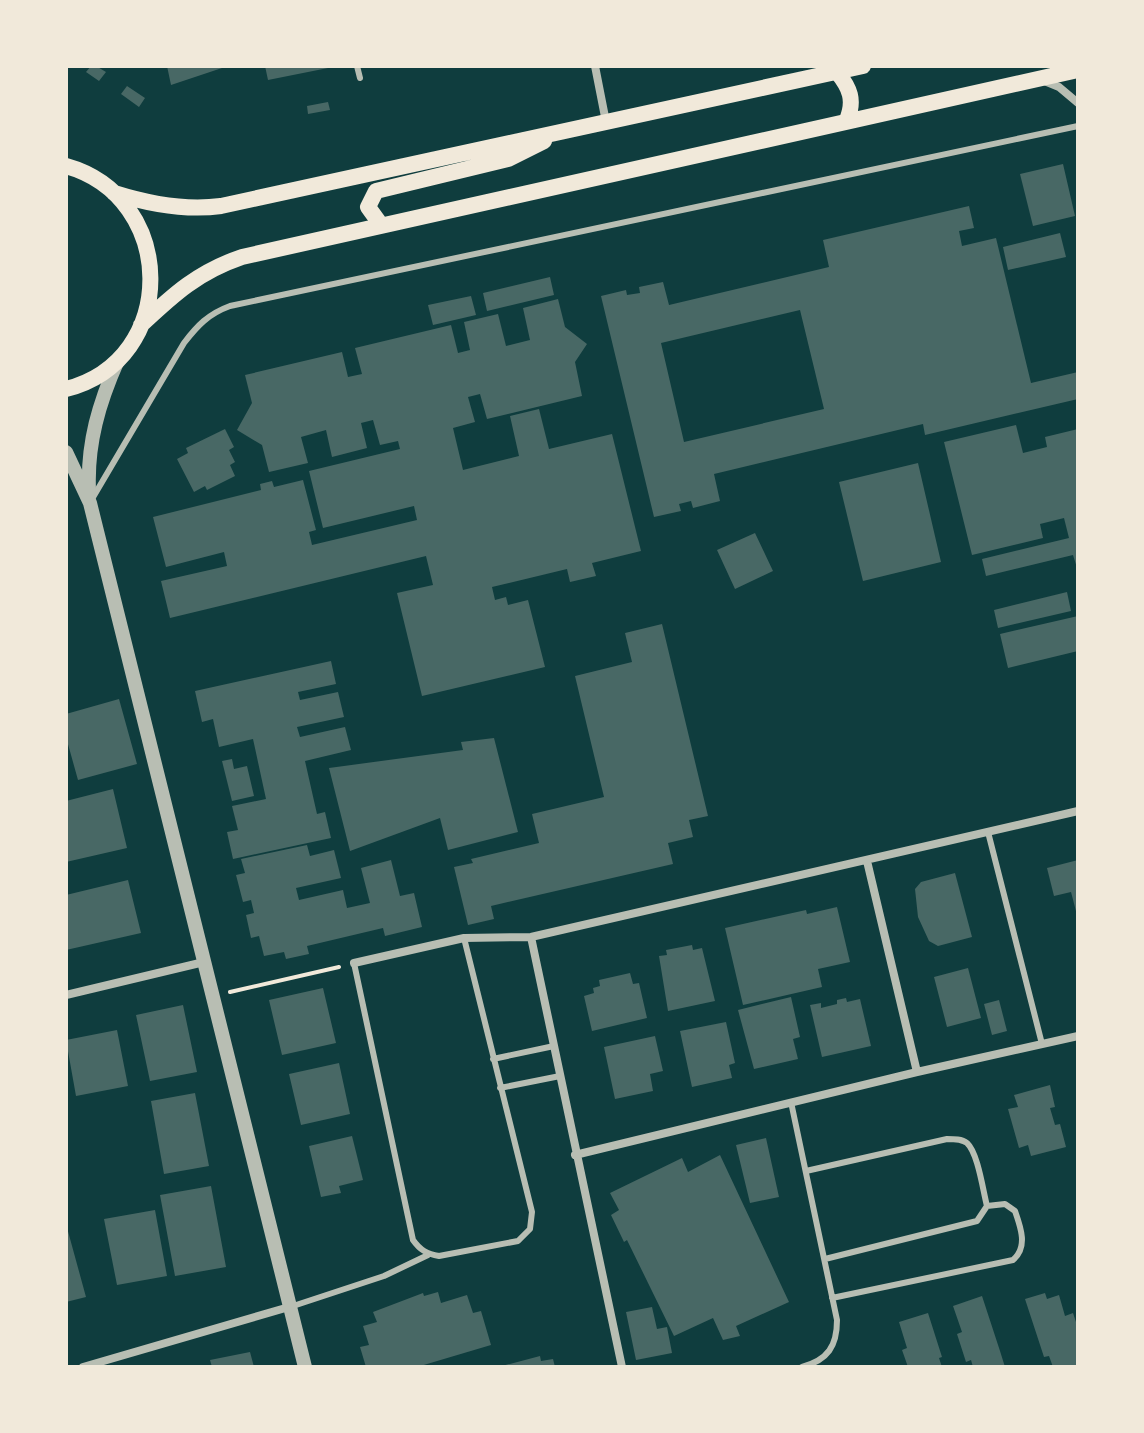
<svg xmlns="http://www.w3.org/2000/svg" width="1144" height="1433" viewBox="0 0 1144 1433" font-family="Cabin,sans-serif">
<rect width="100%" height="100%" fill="#0f3d3e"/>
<path fill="#486865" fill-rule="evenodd" d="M91 66H96L106 72 99 81 86 72Z
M167 66H225V67L171 85Z
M265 66H332L333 67 268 80Z
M127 86 145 98 139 107 121 94Z
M328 102 330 110 308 114 307 106Z
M1063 164 1075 216 1033 226 1020 174Z
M969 206 974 228 959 231 962 246 996 238 1031 383 1078 372V399L925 435 923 424 714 474 720 501 693 508 691 501 679 504 681 511 654 517 601 296 626 290 627 295 640 293 639 287 663 282 669 305 829 267 823 240ZM800 310 824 409 684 442 661 343Z
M1060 233 1066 257 1008 270 1003 247Z
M550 277 554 295 487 311 483 293Z
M471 296 476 315 433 325 428 305Z
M558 299 565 327 587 344 575 362 582 396 487 419 480 394 468 397 475 422 453 428 463 470 519 456 510 416 539 409 549 449 612 434 641 551 592 563 596 576 570 582 567 569 492 587 495 600 506 597 508 605 528 600 545 667 422 696 397 593 433 585 426 556 170 618 161 581 227 566 224 552 166 567 153 517 261 490 260 484 272 481 274 487 303 480 316 530 309 532 312 545 417 520 414 506 323 528 309 471 400 449 398 441 380 445 373 420 361 423 367 448 332 457 326 430 301 437 308 463 269 472 262 445 237 430 252 403 245 375 342 352 348 377 362 374 355 348 451 325 458 353 470 350 464 322 498 314 506 346 530 340 523 308Z
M1016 425 1023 453 1047 447 1045 437 1078 429V571L1073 555 986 576 982 559 1069 538 1064 518 1040 524 1043 538 972 555 944 442Z
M225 429 234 447 229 450 235 462 230 465 235 476 207 490 205 486 194 492 177 459 188 453 186 448Z
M918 463 941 562 863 581 839 482Z
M755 533 773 571 735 589 717 550Z
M1067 592 1071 611 998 628 994 610Z
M1078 616V651L1008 668 1000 634Z
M662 624 708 816 689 820 693 837 668 843 673 864 491 906 494 919 468 925 454 867 473 863 471 859 539 843 532 814 604 797 575 676 632 662 625 633Z
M331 661 336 684 298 692 300 700 338 692 344 717 297 727 300 737 345 727 351 750 305 761 317 814 325 812 331 838 233 859 227 832 238 830 232 806 266 799 253 739 219 747 213 719 202 722 195 691Z
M119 699 137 764 78 780 66 737V714Z
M494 738 518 832 448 850 440 818 350 851 329 768 463 750 461 742Z
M232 759 234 769 247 766 254 796 232 801 222 761Z
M113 789 127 848 66 862V801Z
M307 845 310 856 334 850 341 878 296 888 299 900 343 890 347 908 370 903 361 868 391 860 400 896 414 893 422 927 385 936 383 928 307 946 309 954 286 959 284 952 264 956 259 936 251 938 246 915 254 913 251 900 243 902 236 875 245 873 241 859Z
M1078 860V915H1077L1071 892 1054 896 1047 868Z
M955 873 972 937 938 946 929 941 918 917 915 889 921 882Z
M128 880 141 933 66 950V895Z
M837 907 850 962 818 969 822 987 743 1005 725 928 806 910 807 914Z
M692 945 693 950 702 948 715 1001 668 1011 659 956 667 955 666 950Z
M968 968 981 1018 947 1027 934 977Z
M630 973 633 984 639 983 647 1018 592 1031 584 996 594 993 593 988 600 986 599 980Z
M323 988 336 1043 282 1055 269 1000Z
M791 997 800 1037 793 1039 798 1059 754 1069 738 1010Z
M846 998 847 1002 860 999 871 1046 822 1057 810 1005 821 1003V1008L837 1004V1000Z
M999 1000 1007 1031 992 1035 984 1004Z
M183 1005 197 1072 150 1081 136 1015Z
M726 1022 735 1063 729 1065 732 1078 692 1087 680 1031Z
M117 1030 128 1086 76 1096 66 1040Z
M655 1036 663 1071 650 1074 653 1091 615 1099 604 1047Z
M339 1063 350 1114 301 1125 289 1074Z
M1050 1085 1055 1107 1050 1108 1055 1125 1060 1124 1066 1147 1031 1156 1028 1145 1019 1148 1008 1109 1018 1107 1014 1095Z
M195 1093 209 1166 164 1174 151 1101Z
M352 1136 363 1180 339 1186 341 1193 321 1197 309 1146Z
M766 1138 779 1197 750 1203 736 1145Z
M720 1155 789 1302 736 1326 740 1336 723 1340 713 1318 674 1336 627 1240 624 1242 611 1215 619 1210 610 1193 682 1158 688 1172Z
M211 1186 226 1267 175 1276 160 1195Z
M155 1210 167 1276 117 1285 104 1219Z
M66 1224 86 1297 66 1302Z
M438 1292 441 1303 467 1295 473 1313 481 1311 491 1345 417 1367H366L360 1347 369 1345 363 1326 377 1322 373 1312 423 1293 424 1296Z
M1045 1293 1047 1299 1059 1295 1065 1316 1073 1313 1078 1328V1367H1053L1049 1356 1044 1357 1025 1299Z
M982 1296 1000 1351 1005 1367H973L971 1360 966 1362 957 1334 962 1332 953 1306Z
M652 1307 657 1329 667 1327 672 1353 636 1360 626 1312Z
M928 1313 942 1357 939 1358 942 1367H908L902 1350 907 1348 899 1322Z
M250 1352 254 1367H212L210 1360Z
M540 1356 541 1361 553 1359 555 1367H498Z"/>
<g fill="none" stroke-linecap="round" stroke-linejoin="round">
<path stroke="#f1e9da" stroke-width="4" d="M230 992 339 967"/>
<path stroke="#b8beb3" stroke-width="6" d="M357 66 360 78
M92 499 184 343C197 326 208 314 230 306L1078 126
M988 832 1042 1044
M354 963 413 1240C420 1250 427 1254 439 1256L518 1241 530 1229 532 1212 464 938
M493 1059 554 1046
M500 1088 560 1076
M791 1102 837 1320C837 1346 828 1360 802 1367
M806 1171 947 1139C954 1139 962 1139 967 1143 978 1153 983 1191 987 1206L977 1221 825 1259
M832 1298 1013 1260C1028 1247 1021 1228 1015 1211L1005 1204 987 1206
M290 1307 384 1276 428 1255"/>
<path stroke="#b8beb3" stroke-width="8" d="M595 66 606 122
M1042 80 1059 87 1078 103
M867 861 917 1072
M531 937 622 1367
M354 963 464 938 531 937 1078 811
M66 995 204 962
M575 1155 917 1072 1078 1036
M83 1367 289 1307"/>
<path stroke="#b8beb3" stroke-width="14" d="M66 452 90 503 305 1367
M89 490C87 443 99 403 118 360"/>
<path stroke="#f1e9da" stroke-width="16" d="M837 72C850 88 855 100 847 120
M66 166C177 197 180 360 66 389
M114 193C149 204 185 211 221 206L863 66
M381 225 368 207 376 191 508 159 544 141
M141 325C174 294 198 272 242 257L1078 70"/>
</g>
<rect width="1144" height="1433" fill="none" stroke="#f1e9da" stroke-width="136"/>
</svg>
